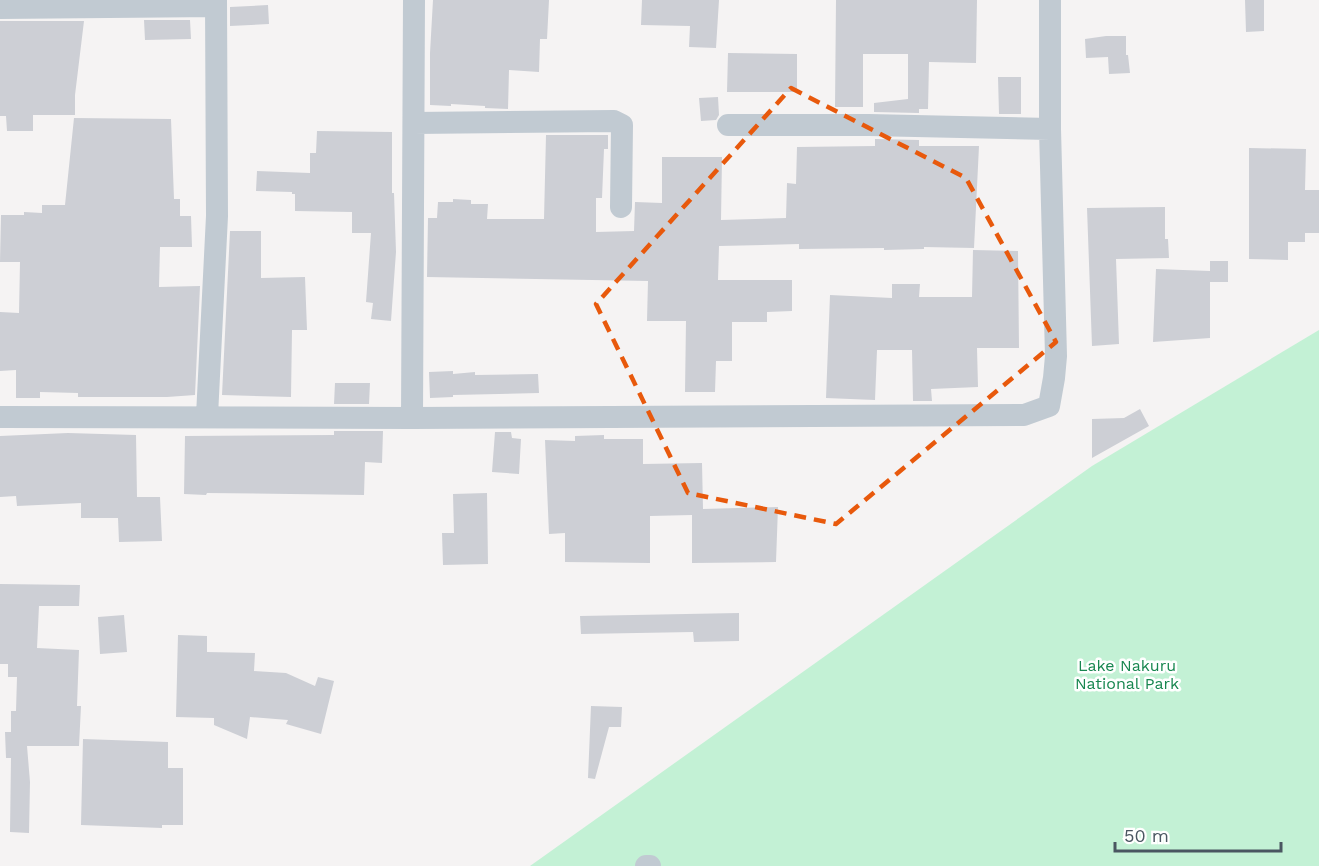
<svg xmlns="http://www.w3.org/2000/svg" width="1319" height="866" viewBox="0 0 1319 866" font-family="'Work Sans',sans-serif">
<rect width="100%" height="100%" fill="#f5f3f3"/>
<path fill="#c3f1d5" d="M1319 330V866H530L1092 466Z"/>
<path fill="#cdcfd5" d="M433 0H549L547 39H540L539 72 509 70 508 109 485 108V106L451 104V106L430 105V53Z
M642 0H719L716 48 689 47 690 26 641 25Z
M836 0H977L976 63 929 62 928 109H919V113L874 112V103L908 99V54H863V107H835Z
M1245 0H1264V31L1246 32Z
M268 5 269 24 230 26V7Z
M144 20H190L191 39 145 40Z
M0 21H84L75 95V115H33V131H7L6 116H0Z
M1106 36H1126V55H1128L1130 73 1109 74 1108 57 1086 58 1085 39Z
M728 53 797 54V92H727Z
M998 77H1021V114H999Z
M718 97 719 115 716 120 701 121 699 98Z
M74 118 171 119 174 199H180V216H191L192 247H160L159 287 200 286 195 395 167 397H78V393L40 392V398H16V370L0 371V312L19 313 20 262H0L1 215H24V212L42 213V205H65Z
M317 131 392 132V193H394L396 252 391 321 371 319 373 303 366 302 371 233H352V212L295 211V194H292V192L256 191 257 171 310 173V153H316Z
M546 135H608V149H604L602 198H596V232L634 231 635 202 662 203V157H722L721 220 786 218 787 183 796 184 797 147 875 146V139L919 140V146H979L974 248 924 247V249L884 250V248L799 249V244L719 246 718 280H792V311L767 312V322H732V361H716L715 392H685L686 321H647L648 281 427 277 428 218H437L438 202H453V199L471 200V204H488L487 219H544Z
M1249 148 1306 149 1305 190H1319V233H1305V242H1288V260L1249 259Z
M1165 207V239H1168L1169 258 1116 259 1119 344 1092 346 1087 208Z
M230 231H261V278L305 277 307 330H292L291 397 222 395Z
M973 250 1018 251 1019 348H977L978 387 931 389 932 401H913L912 350H877L875 400 826 398 830 295 892 298V284H920L919 297H972Z
M1210 261H1228V282H1210V338L1153 342 1156 269 1210 271Z
M453 371V374L475 372V375L538 374 539 393 453 395V397L430 398 429 372Z
M335 383H370L369 404H334Z
M1140 409 1149 426 1092 458V419L1124 418Z
M334 431H383L382 463 365 462 364 495 207 493 206 495 184 494 185 436 334 435Z
M495 432H511L512 438 521 439 519 474 492 472Z
M68 433 136 435 137 497H160L162 541 119 542 118 518H81V503L17 506 16 496 0 497V436Z
M604 435V439H643V464L702 463 703 509 778 507 776 562 692 563V515L650 516V563L565 562V533L549 534 545 440 575 441V436Z
M487 493 488 564 443 565 442 533H454L453 494Z
M0 584 80 585 79 606H39L37 648 79 650 77 706H81L79 746H27L30 782 29 833 10 832 11 758H6L5 732H11V711H16L17 677H8V664H0Z
M739 613V641L694 642 693 632 581 634 580 616Z
M124 615 127 652 100 654 98 617Z
M178 635 207 636V652L255 653 254 671 286 673 315 686 318 677 334 681 321 734 286 724 288 720 250 717 247 739 214 725V718L176 717Z
M591 706 622 707 621 727H609L595 779 588 778Z
M83 739 168 742V768H183V825H162V828L81 825Z"/>
<g fill="none" stroke-linecap="round" stroke-linejoin="round">
<path stroke="#c1cad2" stroke-width="22" d="M0 8 216 6
M414 123 614 121 622 125 621 207
M728 125H869L1050 129
M207 416 217 216 216 0
M0 417 412 418 1024 415 1049 406 1054 378 1056 356 1050 129V0
M412 418 414 0
M646 866H650"/>
</g>
<path fill="none" stroke="#e8590c" stroke-width="4.5" stroke-dasharray="12 8" stroke-linejoin="round" d="M791 88 966 178 1056 342 836 524 688 493 596 304Z"/>
<g text-anchor="middle" stroke-width="5" stroke-linejoin="round" paint-order="stroke">
<g font-size="16" fill="#17864f" stroke="#fff">
<text x="1127" y="671">Lake Nakuru<tspan x="1127" dy="18">National Park</tspan></text>
</g>
</g>
<path d="M1115 842v9h166v-9" fill="none" stroke="#4a5661" stroke-width="3"/>
<text x="1124" y="842" font-size="18" fill="#4a5661" stroke="#ffffff" stroke-width="4.5" paint-order="stroke">50 m</text>
</svg>
